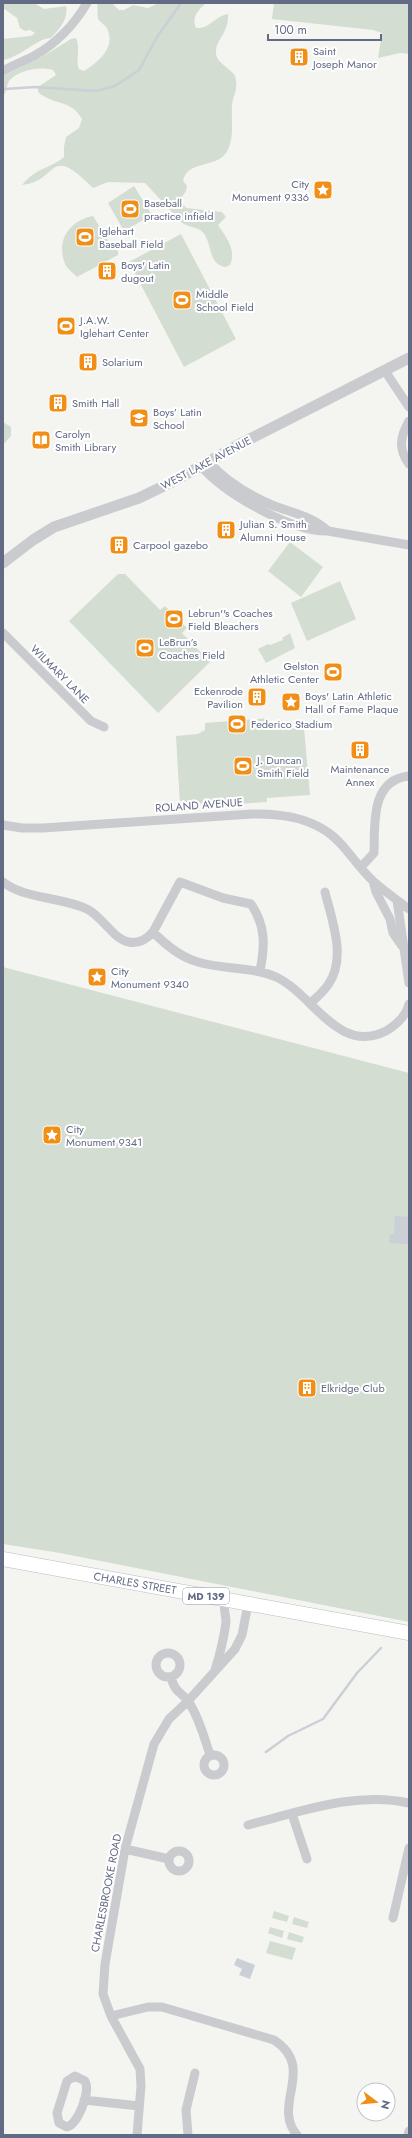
<svg xmlns="http://www.w3.org/2000/svg" width="412" height="2138" viewBox="0 0 412 2138" font-family="Jost,sans-serif">
<rect width="100%" height="100%" fill="#f4f5f1"/>
<path fill="#d3ddd1" d="M3 3H34L44 9 66 6C69 19 59 29 51 38 37 38 21 57 3 60V39L31 36 35 33 30 30 25 31 20 28 17 18 3 8Z
M97 3H112L119 10H124L133 5 148 8 159 3H206C199 10 191 16 196 28 210 29 215 16 228 14 229 34 215 40 216 53 216 63 231 68 235 76 239 88 233 95 232 106 231 121 235 139 226 153 214 169 187 160 183 181L187 186 186 191 180 200 186 208 222 212 226 217 218 225C226 237 237 250 230 265L225 267C209 264 212 247 205 235 200 226 188 228 181 222L145 183 108 182 93 188C47 142 60 181 22 185 38 166 48 170 64 157V147L66 137 79 128 82 119C71 99 54 106 38 92V87L56 75 53 70C40 66 18 70 9 81 6 86 7 92 3 96V76L40 58 71 39 76 38C81 49 75 59 79 69L84 71C97 63 115 49 108 31 107 26 101 23 98 19 97 15 98 7 97 3Z
M274 3H409V54L400 53 378 58 382 33 373 30 272 19Z
M134 186 152 215 124 231 108 203Z
M93 216 113 249 118 251V255L77 277C74 274 69 270 66 266 55 242 68 221 93 216Z
M181 234 236 339 184 367 129 262Z
M3 422 11 427V436L3 445Z
M290 542 323 567 301 597 268 571Z
M118 574H125L160 610 165 606 187 628 182 633 210 662 158 713 69 621Z
M340 581 356 619 307 641 291 603Z
M290 633 295 648 266 663 258 649 268 644 270 645 283 640 282 638Z
M269 718 270 729 304 728 310 795 267 798V802L222 805 221 802 180 805 176 736 198 734 205 730V723Z
M3 967 409 1073V1622L60 1553 3 1544Z
M274 1911 289 1916 287 1922 272 1918Z
M294 1917 309 1922 307 1928 292 1924Z
M270 1927 284 1931 282 1938 268 1933Z
M289 1932 304 1937 302 1943 287 1939Z
M270 1941 296 1948 292 1960 266 1953Z"/>
<path fill="#cbcfd6" d="M395 1216 409 1217V1244L389 1243 390 1234H394Z
M237 1958 255 1965 250 1979 239 1975 242 1969 234 1965Z"/>
<g fill="none" stroke-linecap="round" stroke-linejoin="round">
<path stroke="#cbcfd6" stroke-width="2.5" d="M5 89 35 87 96 91 115 86 139 70 157 37 181 3
M266 1752 288 1736 323 1719 357 1673 381 1648"/>
<defs>
<path id="primary" d="M3 1559 409 1633"/>
</defs>
<use href="#primary" stroke="#bbbdc2" stroke-width="15"/>
<path stroke="#c9cbcf" stroke-width="9" d="M3 71C13 65 24 61 34 56 57 43 74 25 87 3
M385 371 409 407
M409 421C400 437 398 449 409 464
M209 462C225 481 249 495 272 505 292 513 312 516 328 531
M201 466C224 493 291 532 328 531L409 545
M3 633 91 721 104 727
M3 825 22 828H43L252 814C283 813 319 819 341 844 352 856 361 870 373 881 384 891 397 900 409 909
M361 867 374 853C375 825 370 780 409 776
M373 881 376 892 390 919 393 933 402 946
M3 882C24 899 62 897 87 909 103 917 114 940 129 942 139 944 146 940 153 932L180 882 223 898 251 904C266 926 265 946 260 971
M397 900 409 983
M153 932C166 945 180 957 198 962 224 970 251 966 276 977 313 994 338 1055 386 1031 396 1025 406 1016 409 1004
M311 1003C317 997 323 992 328 985 347 958 332 921 325 892
M156 1665a12 12 0 1 1 24 0a12 12 0 1 1-24 0Z
M215 1670C220 1654 224 1638 226 1622 226 1614 223 1609 225 1600
M171 1677C176 1696 182 1690 190 1704 200 1720 204 1737 210 1755
M204 1765a10 10 0 1 1 20 0a10 10 0 1 1-20 0Z
M292 1814 307 1859
M248 1825C300 1812 355 1791 409 1803
M125 1849 169 1859
M169 1861a10 10 0 1 1 20 0a10 10 0 1 1-20 0Z
M393 1918 409 1848
M111 2016 148 2007H162L274 2040C317 2068 271 2105 297 2135
M75 2076 85 2081C91 2091 78 2124 67 2127L59 2123 57 2113 67 2081Z
M84 2100 139 2106
M137 2135 141 2086 140 2069 111 2016 103 1994 105 1964 125 1849 154 1744 169 1719 188 1701 235 1649 242 1635 248 1604
M188 2135 186 2110 195 2073
M408 2135 409 2131"/>
<path stroke="#c9cbcf" stroke-width="11" d="M3 563 33 540 54 527 139 498 172 482 238 445 409 358"/>
<use href="#primary" stroke="#fff" stroke-width="14"/>
</g>
<defs>
<symbol id="building-square" viewBox="-11 -11 22 22"><rect x="-9" y="-9" width="18" height="18" rx="4" fill="#f08e16" stroke="#fff"/><path d="M-4-6H4V6H1V3H-1V6H-4ZM-2.5-4.3h1.7v1.8h-1.7ZM.8-4.3h1.7v1.8H.8ZM-2.5-1h1.7V.8h-1.7ZM.8-1h1.7V.8H.8Z" fill="#fff"/></symbol>
<symbol id="sight-square" viewBox="-11 -11 22 22"><rect x="-9" y="-9" width="18" height="18" rx="4" fill="#f08e16" stroke="#fff"/><path d="M0-6L1.8-2.2L6-1.7L2.9 1.2L3.7 5.4L0 3.3L-3.7 5.4L-2.9 1.2L-6-1.7L-1.8-2.2Z" fill="#fff"/></symbol>
<symbol id="stadium-square" viewBox="-11 -11 22 22"><rect x="-9" y="-9" width="18" height="18" rx="4" fill="#f08e16" stroke="#fff"/><path d="M0-5a6.5 5 0 1 0 0 10a6.5 5 0 1 0 0-10ZM-3.5-1.8h7v3.6h-7Z" fill="#fff"/></symbol>
<symbol id="school-square" viewBox="-11 -11 22 22"><rect x="-9" y="-9" width="18" height="18" rx="4" fill="#f08e16" stroke="#fff"/><path d="M0-5L7-2L0 1L-7-2ZM-4 1L0 2.5L4 1V4Q0 6-4 4Z" fill="#fff"/></symbol>
<symbol id="library-square" viewBox="-11 -11 22 22"><rect x="-9" y="-9" width="18" height="18" rx="4" fill="#f08e16" stroke="#fff"/><path d="M-6-4Q-3-5.5-.7-3.5V5Q-3 3-6 4ZM6-4Q3-5.5 .7-3.5V5Q3 3 6 4Z" fill="#fff"/></symbol>
</defs>
<g fill-rule="evenodd">
<use href="#building-square" x="288" y="46" width="22" height="22"/>
<use href="#sight-square" x="312" y="179" width="22" height="22"/>
<use href="#stadium-square" x="119" y="198" width="22" height="22"/>
<use href="#stadium-square" x="74" y="226" width="22" height="22"/>
<use href="#building-square" x="96" y="260" width="22" height="22"/>
<use href="#stadium-square" x="171" y="289" width="22" height="22"/>
<use href="#stadium-square" x="55" y="315" width="22" height="22"/>
<use href="#building-square" x="77" y="351" width="22" height="22"/>
<use href="#building-square" x="47" y="392" width="22" height="22"/>
<use href="#school-square" x="128" y="407" width="22" height="22"/>
<use href="#library-square" x="30" y="429" width="22" height="22"/>
<use href="#building-square" x="215" y="519" width="22" height="22"/>
<use href="#building-square" x="108" y="534" width="22" height="22"/>
<use href="#stadium-square" x="163" y="608" width="22" height="22"/>
<use href="#stadium-square" x="134" y="637" width="22" height="22"/>
<use href="#stadium-square" x="322" y="661" width="22" height="22"/>
<use href="#building-square" x="246" y="686" width="22" height="22"/>
<use href="#sight-square" x="280" y="691" width="22" height="22"/>
<use href="#stadium-square" x="226" y="713" width="22" height="22"/>
<use href="#building-square" x="349" y="739" width="22" height="22"/>
<use href="#stadium-square" x="232" y="755" width="22" height="22"/>
<use href="#sight-square" x="86" y="966" width="22" height="22"/>
<use href="#sight-square" x="41" y="1124" width="22" height="22"/>
<use href="#building-square" x="296" y="1377" width="22" height="22"/>
</g>
<g text-anchor="middle" stroke-width="4" stroke-linejoin="round" paint-order="stroke">
<rect fill="#fff" stroke="#9197a9" stroke-width="1" x="183" y="1588" width="46" height="16" rx="3"/>
<g font-size="10" font-weight="bold" fill="#626a84">
<text x="206" y="1600">MD 139</text>
</g>
<g font-size="11" fill="#626a84" stroke="#fff" text-anchor="start">
<text x="313" y="55">Saint<tspan x="313" dy="13">Joseph Manor</tspan></text>
<text x="309" y="188" text-anchor="end">City<tspan x="309" dy="13">Monument 9336</tspan></text>
<text x="144" y="207">Baseball<tspan x="144" dy="13">practice infield</tspan></text>
<text x="99" y="235">Iglehart<tspan x="99" dy="13">Baseball Field</tspan></text>
<text x="121" y="269">Boys' Latin<tspan x="121" dy="13">dugout</tspan></text>
<text x="196" y="298">Middle<tspan x="196" dy="13">School Field</tspan></text>
<text x="80" y="324">J.A.W.<tspan x="80" dy="13">Iglehart Center</tspan></text>
<text x="102" y="366">Solarium</text>
<text x="72" y="407">Smith Hall</text>
<text x="153" y="416">Boys’ Latin<tspan x="153" dy="13">School</tspan></text>
<text x="55" y="438">Carolyn<tspan x="55" dy="13">Smith Library</tspan></text>
<text x="240" y="528">Julian S. Smith<tspan x="240" dy="13">Alumni House</tspan></text>
<text x="133" y="549">Carpool gazebo</text>
<text x="188" y="617">Lebrun''s Coaches<tspan x="188" dy="13">Field Bleachers</tspan></text>
<text x="159" y="646">LeBrun’s<tspan x="159" dy="13">Coaches Field</tspan></text>
<text x="319" y="670" text-anchor="end">Gelston<tspan x="319" dy="13">Athletic Center</tspan></text>
<text x="243" y="695" text-anchor="end">Eckenrode<tspan x="243" dy="13">Pavilion</tspan></text>
<text x="305" y="700">Boys' Latin Athletic<tspan x="305" dy="13">Hall of Fame Plaque</tspan></text>
<text x="251" y="728">Federico Stadium</text>
<text x="257" y="764">J. Duncan<tspan x="257" dy="13">Smith Field</tspan></text>
<text x="360" y="773" text-anchor="middle">Maintenance<tspan x="360" dy="13">Annex</tspan></text>
<text x="111" y="975">City<tspan x="111" dy="13">Monument 9340</tspan></text>
<text x="66" y="1133">City<tspan x="66" dy="13">Monument 9341</tspan></text>
<text x="321" y="1392">Elkridge Club</text>
</g>
<g font-size="11" fill="#626a84" stroke="#fff">
<text transform="translate(206 463) rotate(-28)" y="4">WEST LAKE AVENUE</text>
<text transform="translate(60 674) rotate(45)" y="4">WILMARY LANE</text>
<text transform="translate(199 805) rotate(-4)" y="4">ROLAND AVENUE</text>
<text transform="translate(135 1583) rotate(10)" y="4">CHARLES STREET</text>
<text transform="translate(106 1893) rotate(-79)" y="4">CHARLESBROOKE ROAD</text>
</g>
</g>
<rect width="412" height="2138" fill="none" stroke="#626a84" stroke-width="8"/>
<g transform="translate(376 2102) rotate(106)"><circle r="19" fill="#ffffff" stroke="#c0c3ce"/>
<path d="M0-3L7 15L0 10L-7 15Z" fill="#f08e16"/>
<text y="-6" font-size="11" font-weight="bold" text-anchor="middle" fill="#626a84">N</text>
</g>
<path d="M268 34v6h113v-6" fill="none" stroke="#626a84" stroke-width="2"/>
<text x="274" y="34" font-size="12" fill="#626a84" stroke="#ffffff" stroke-width="3" paint-order="stroke">100 m</text>
</svg>
